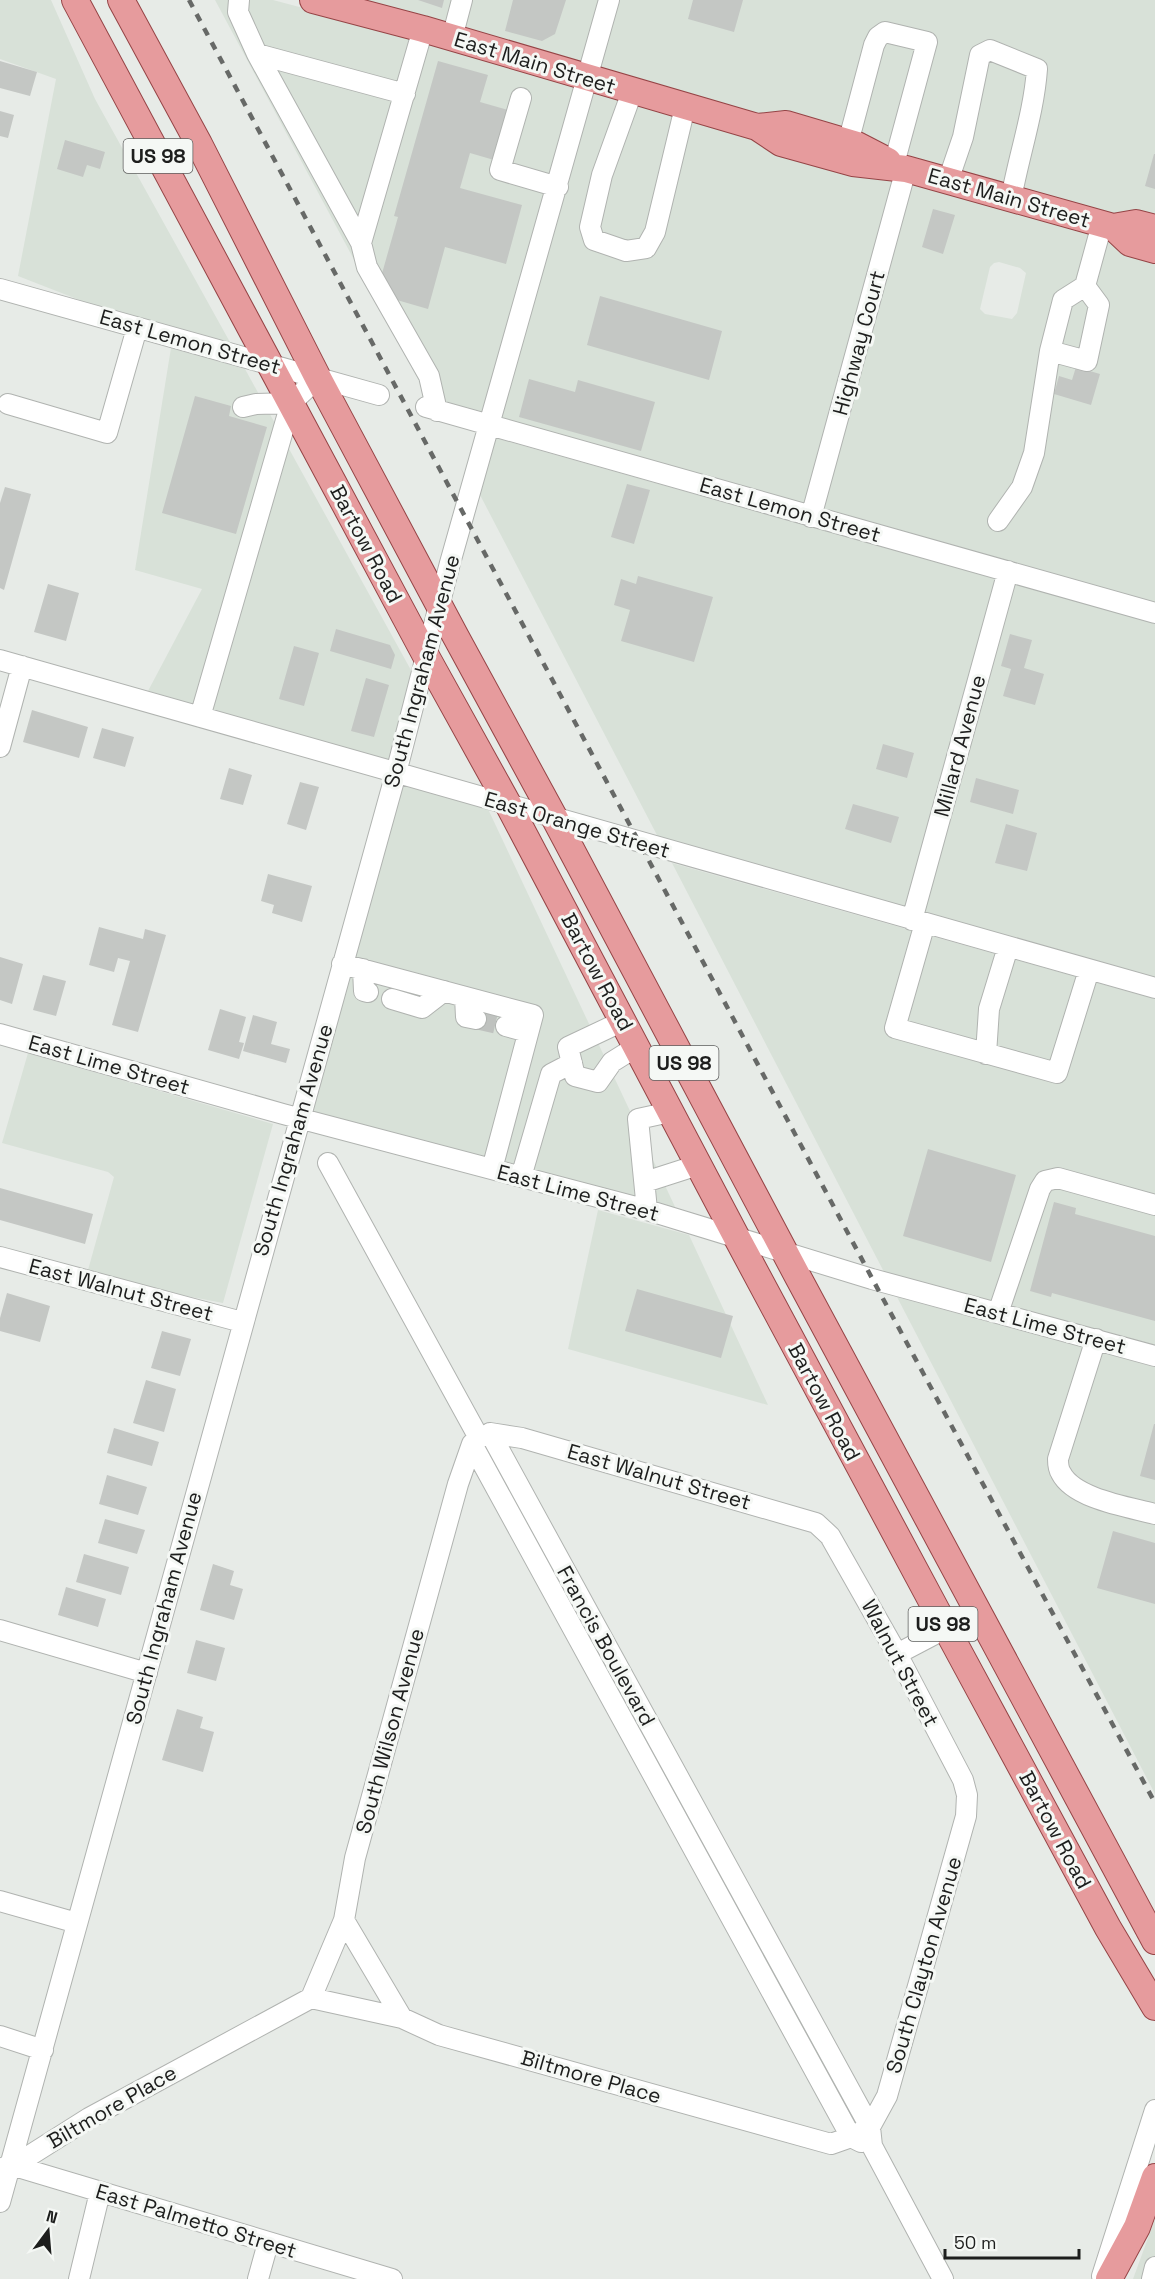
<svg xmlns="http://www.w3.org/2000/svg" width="1155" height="2279" viewBox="0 0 1155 2279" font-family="'Space Grotesk',sans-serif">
<rect width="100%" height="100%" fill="#e7ebe7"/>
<path fill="#d8e1d8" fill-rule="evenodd" d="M0 0H51L95 99 231 344 82 301 18 276 56 79 0 59Z
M215 0H273L420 39 576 85 484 413 427 396Z
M354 0H599L581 66Z
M619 0H1155V218L1138 213 1105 214 1100 210 1098 212 599 71Z
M593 91 748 136 749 139 755 138 894 178 805 504 501 418Z
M912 182 1099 234 1127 252 1155 260V602L823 509ZM999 262 1020 268 1026 273 1017 313 1012 319 985 314 980 309 990 267 994 263Z
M171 348 245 369 412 672 389 760 148 691 202 589 135 570Z
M496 438 996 579 906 908 658 837 479 493Z
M1014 584 1155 623V977L924 912Z
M402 785 488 809 677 1211 311 1111Z
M672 863 1155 999V1345L884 1272Z
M28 1053 273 1124 223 1303 171 1293 88 1270 114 1177 108 1172 2 1143Z
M598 1210 689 1235 768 1405 568 1349Z
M897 1297 1155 1367V1794Z
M1155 2219V2279H1133Z"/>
<path fill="#c4c7c4" d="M418 0H444L442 8Z
M513 0H566L555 34 542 41 505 31Z
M693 0H743L734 32 688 19Z
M0 61 37 72 30 96 0 88Z
M438 61 488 75 480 102 508 110 494 160 470 153 460 188 522 205 506 264 445 247 428 309 390 298 381 277 398 217 394 216Z
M0 111 14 115 8 138 0 136Z
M65 140 105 152 100 169 87 165 83 177 57 169Z
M1154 154H1155V189L1145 186Z
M933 209 955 215 943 254 922 247Z
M600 296 722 331 709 380 587 345Z
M1076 367 1100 374 1091 405 1054 394 1059 376 1072 380Z
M529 379 575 392 578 380 655 402 641 451 519 417Z
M195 396 231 406 229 416 267 427 236 534 162 513Z
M627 484 650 490 634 544 611 537Z
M5 487 31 494 4 590 0 588V503Z
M638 576 713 597 694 662 621 641 630 610 614 605 621 579 636 584Z
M48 584 79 593 66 641 34 632Z
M336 629 390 645 395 655 391 669 330 651Z
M1010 634 1032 640 1024 668 1044 674 1035 705 1003 696 1011 669 1001 666Z
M294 646 319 653 304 706 279 699Z
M366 678 389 685 374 737 351 731Z
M32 710 88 727 79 758 23 742Z
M102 728 134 737 125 767 93 758Z
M883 744 914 753 907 778 876 769Z
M229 768 252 775 243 805 220 799Z
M976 778 1019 790 1013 814 970 802Z
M300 782 319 787 306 830 287 824Z
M853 804 899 817 891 843 845 829Z
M1006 824 1037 833 1027 871 995 863Z
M268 874 312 886 302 922 272 913 274 905 261 901Z
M99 927 143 939 145 929 166 935 138 1032 112 1025 130 961 118 958 114 972 89 965Z
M0 957 23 964 12 1004 0 1000Z
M43 975 66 981 56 1016 33 1010Z
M220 1009 246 1017 239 1042 244 1043 239 1059 208 1050Z
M253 1015 277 1022 271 1044 290 1049 286 1063 243 1051Z
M928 1149 1016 1175 991 1262 903 1236Z
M0 1188 93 1214 85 1244 0 1220Z
M1054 1202 1076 1208 1075 1214 1155 1236V1321L1052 1293 1051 1297 1030 1291Z
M637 1289 733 1316 721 1358 625 1331Z
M7 1293 50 1306 40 1342 0 1331V1318Z
M162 1331 191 1339 180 1376 151 1368Z
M146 1380 176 1389 164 1432 133 1423Z
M1154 1424H1155V1480L1140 1476Z
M114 1428 159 1442 152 1466 107 1453Z
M107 1475 147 1487 138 1515 99 1504Z
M105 1519 145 1530 137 1554 98 1543Z
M1113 1531 1155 1543V1604L1097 1588Z
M84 1554 129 1567 121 1595 76 1582Z
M213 1564 234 1571 230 1585 243 1589 234 1620 200 1610Z
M66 1587 106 1599 98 1627 58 1615Z
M196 1640 225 1648 216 1681 187 1673Z
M177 1709 203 1717 200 1728 214 1732 203 1772 162 1760Z"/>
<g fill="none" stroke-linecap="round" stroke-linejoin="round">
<path stroke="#bfc2bf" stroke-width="20" stroke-dasharray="20 10" stroke-linecap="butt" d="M476 1019 506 1026"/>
<defs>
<path id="minor" d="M239 0 238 12 257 54 361 243 367 267 429 376 437 411
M452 38 462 0
M257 54 405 94
M632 92 602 175 590 227 594 240 626 251 646 248 655 232 685 107
M521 98 500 170 558 187
M848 143 874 45 878 37 885 32 927 42 894 164
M948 181 963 137 980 55 990 50 1037 69C1034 112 1019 155 1011 199
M361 243 423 29
M1085 286 1099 305 1087 361 1050 351 1063 300 1085 286 1102 224
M0 289 379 395
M8 404 107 433 137 328
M243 407 256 404 291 403
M426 407 1155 613
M811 517 906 169
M998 521 1022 487 1034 453 1050 351
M0 660 1155 988
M200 717 291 403 318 378
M0 747 22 666
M912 920 1008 571
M925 923 895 1028 1057 1073 1089 970
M342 964 533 1015 492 1169
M363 969 364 991 368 992
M465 997 466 1017 476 1019
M392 999 422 1008 444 991
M623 1021 568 1047 575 1076 598 1082 612 1062 636 1047
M506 1026 528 1032
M0 1034 283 1114 647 1210 872 1279 1155 1356
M986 1054 989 1009 1008 947
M328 1163 479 1438
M521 1177 551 1074 572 1063
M645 1182 698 1165
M647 1210 638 1119 670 1112
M0 1257 242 1322
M998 1313 1040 1189 1045 1181 1058 1178 1155 1205
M1096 1339 1058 1459C1058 1463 1059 1470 1061 1473 1074 1499 1129 1507 1155 1514
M490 1433 870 2127 872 2146 943 2279
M472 1444 851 2137 861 2142
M0 1630 147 1673
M897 1654 977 1612
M0 1901 77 1923
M311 1998 344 1920
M402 2018 344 1920 355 1858 458 1484 472 1444 478 1439
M0 2036 43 2050
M5 2167 21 2168 392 2279
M10 2168 89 2118 311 1998 402 2018 439 2035 831 2144 851 2137 870 2127 887 2096 966 1816 967 1795 963 1780 897 1654 830 1536 816 1523 522 1438 490 1433
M0 2202 396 773 450 563 609 0
M1102 2276 1155 2110
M79 2279 100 2192
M258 2279 268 2243
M1152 2279 1155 2267"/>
<path id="major" d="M75 0 426 656 508 804 737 1238 946 1628 1108 1928 1155 2007
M121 0 199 144 318 378 456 637 554 817 798 1277 1155 1941
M313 0 423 29 757 127 781 143 853 163 906 169 1113 227 1136 223 1155 228
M757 127 786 124 857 145 888 161
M1113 227 1130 243 1155 250
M1109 2279 1137 2227 1155 2177"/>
</defs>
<use href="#minor" stroke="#b0b3b0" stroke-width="22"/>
<use href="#major" stroke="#954446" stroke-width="28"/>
<use href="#minor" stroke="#fff" stroke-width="20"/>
<use href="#major" stroke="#e69b9d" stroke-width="26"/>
<path stroke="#676967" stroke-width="4.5" stroke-dasharray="8 8" stroke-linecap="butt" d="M189 0 881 1295 1155 1803"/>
</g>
<g text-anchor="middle" stroke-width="6" stroke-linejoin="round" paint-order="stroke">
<g fill="#f5f8f5" stroke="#5e5f5e" stroke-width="1.5">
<rect x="123.5" y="139" width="69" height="34" rx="4.5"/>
<rect x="649.5" y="1046" width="69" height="34" rx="4.5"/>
<rect x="908.5" y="1607" width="69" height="34" rx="4.5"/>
</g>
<g font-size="20" font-weight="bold" fill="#1d1e1d">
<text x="158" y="163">US 98</text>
<text x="684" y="1070">US 98</text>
<text x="943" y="1631">US 98</text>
</g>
<g font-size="21" fill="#1d1e1d" stroke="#f5f8f5">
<text transform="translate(535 63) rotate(17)" y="7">East Main Street</text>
<text transform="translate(1009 198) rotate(16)" y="7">East Main Street</text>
<text transform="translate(190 342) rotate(16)" y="7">East Lemon Street</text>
<text transform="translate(859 343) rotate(-75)" y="7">Highway Court</text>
<text transform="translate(790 510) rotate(16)" y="7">East Lemon Street</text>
<text transform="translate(366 544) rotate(62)" y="7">Bartow Road</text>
<text transform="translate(422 671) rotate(-75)" y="7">South Ingraham Avenue</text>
<text transform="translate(960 746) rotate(-75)" y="7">Millard Avenue</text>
<text transform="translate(577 825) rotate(16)" y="7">East Orange Street</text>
<text transform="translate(597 972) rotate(62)" y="7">Bartow Road</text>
<text transform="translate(109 1065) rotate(16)" y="7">East Lime Street</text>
<text transform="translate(293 1140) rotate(-74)" y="7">South Ingraham Avenue</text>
<text transform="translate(578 1193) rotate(15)" y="7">East Lime Street</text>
<text transform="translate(121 1290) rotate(15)" y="7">East Walnut Street</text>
<text transform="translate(1045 1326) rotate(15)" y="7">East Lime Street</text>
<text transform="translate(824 1402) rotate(62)" y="7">Bartow Road</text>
<text transform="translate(659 1477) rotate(16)" y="7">East Walnut Street</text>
<text transform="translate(164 1608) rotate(-75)" y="7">South Ingraham Avenue</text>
<text transform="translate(606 1646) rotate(61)" y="7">Francis Boulevard</text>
<text transform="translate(900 1663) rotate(62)" y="7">Walnut Street</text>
<text transform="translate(390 1731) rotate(-75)" y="7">South Wilson Avenue</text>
<text transform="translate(1055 1830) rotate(62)" y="7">Bartow Road</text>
<text transform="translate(924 1965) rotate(-74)" y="7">South Clayton Avenue</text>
<text transform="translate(591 2077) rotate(16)" y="7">Biltmore Place</text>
<text transform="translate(112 2107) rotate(-30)" y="7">Biltmore Place</text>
<text transform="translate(196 2221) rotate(17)" y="7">East Palmetto Street</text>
</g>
</g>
<g transform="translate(48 2231) rotate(16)" stroke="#f5f8f5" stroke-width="4.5" paint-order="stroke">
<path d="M0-4.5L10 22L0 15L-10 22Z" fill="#1d1e1d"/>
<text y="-9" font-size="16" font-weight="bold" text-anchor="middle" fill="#1d1e1d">N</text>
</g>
<path d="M945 2249v9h134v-9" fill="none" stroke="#1d1e1d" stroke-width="3"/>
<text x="954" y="2249" font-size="18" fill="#1d1e1d" stroke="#f5f8f5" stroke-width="4.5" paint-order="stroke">50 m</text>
</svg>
